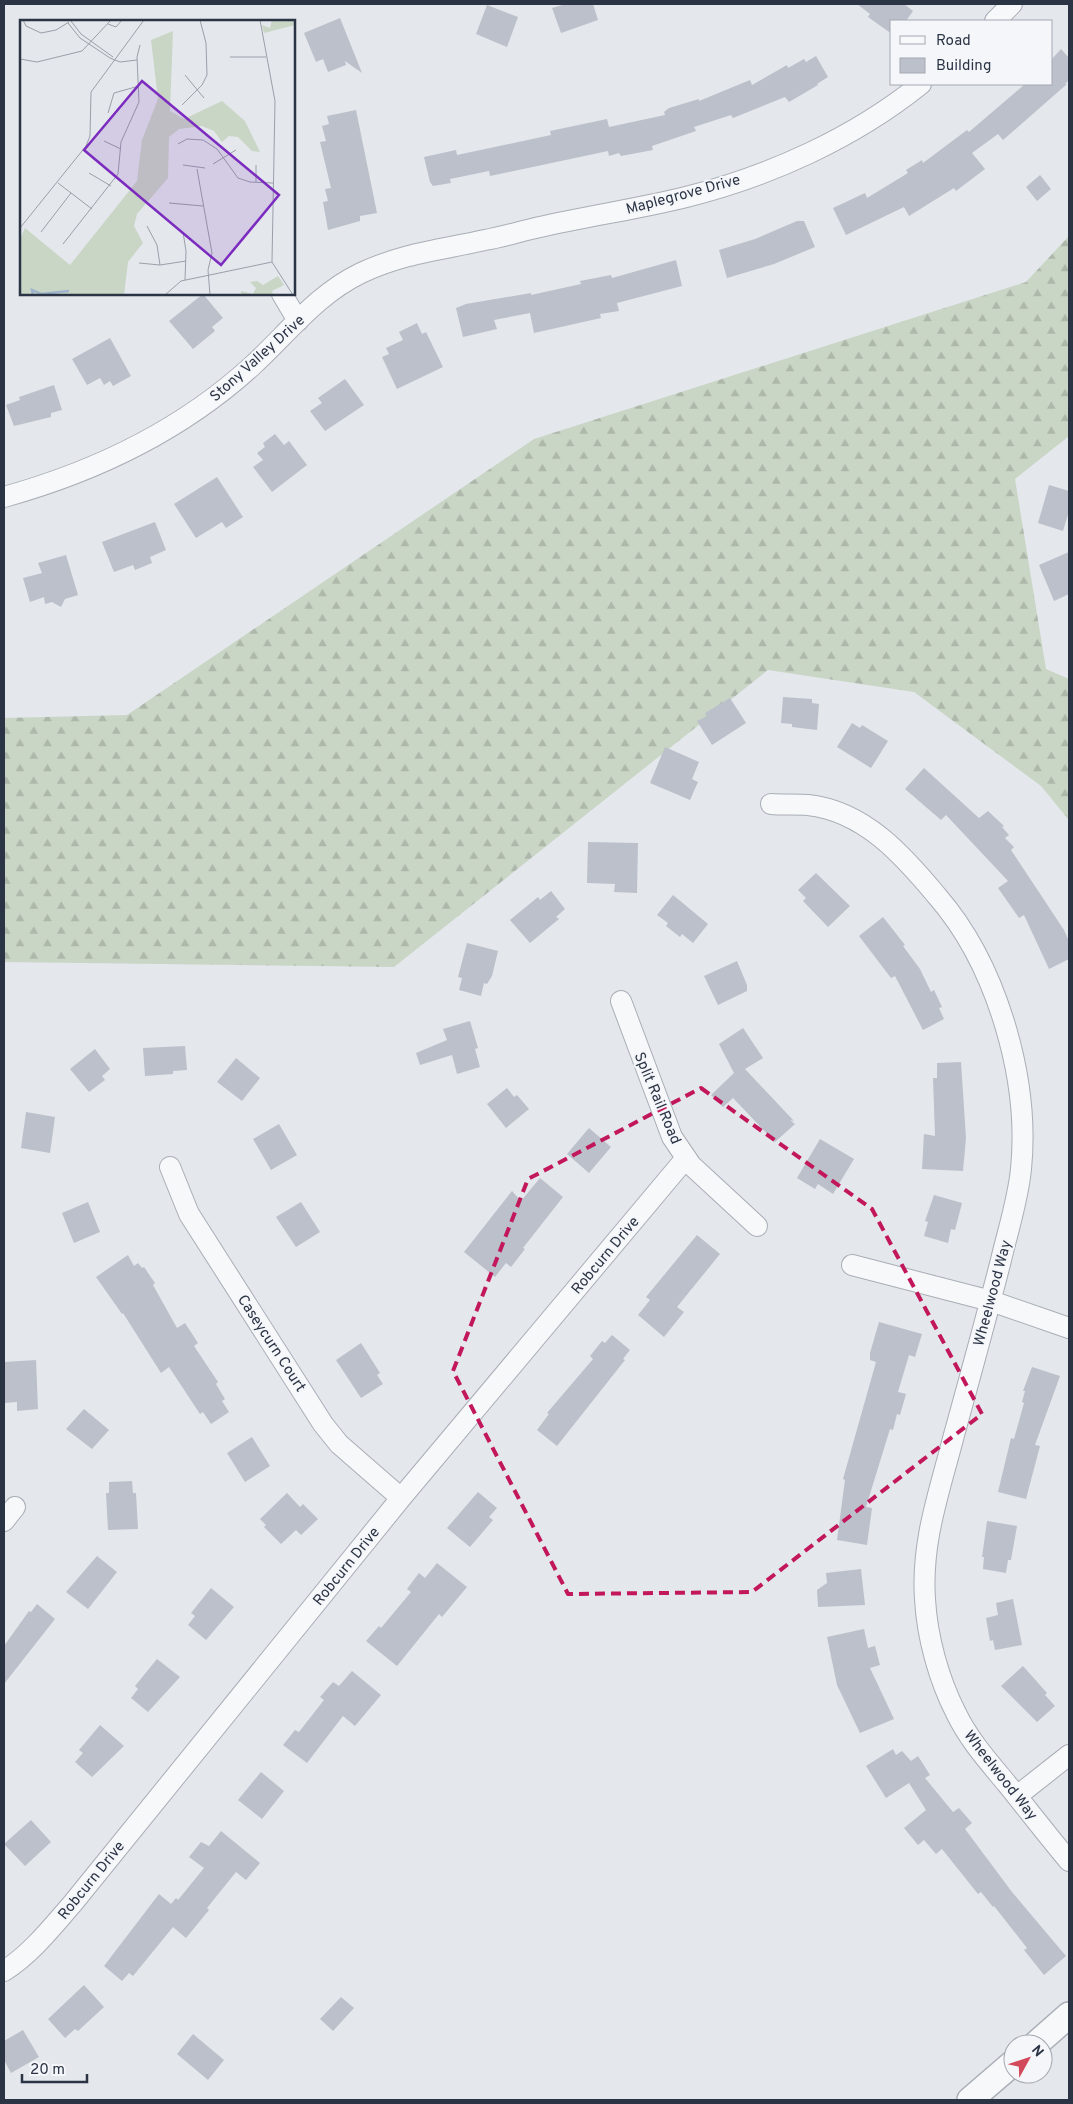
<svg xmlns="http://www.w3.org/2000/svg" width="1073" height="2104" viewBox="0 0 1073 2104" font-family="Overpass,sans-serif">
<defs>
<pattern id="forest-firs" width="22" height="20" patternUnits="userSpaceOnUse" patternTransform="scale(1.25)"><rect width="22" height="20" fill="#c9d6c5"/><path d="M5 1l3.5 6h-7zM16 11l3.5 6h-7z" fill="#adb8ab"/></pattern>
</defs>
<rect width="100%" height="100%" fill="#e4e7ec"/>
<path fill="url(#forest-firs)" d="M1069 236V436L1015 479 1046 669 1069 679V820L1041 786 914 692 768 670 394 967 4 962V718L127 715 534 439 1026 282Z"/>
<path fill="#bbc0ca" d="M566 4H593L598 20 561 33 552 8Z
M857 4H904L913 11 906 21H892V34L868 17 870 14Z
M487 5 518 17 507 47 476 34Z
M340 18 362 73 345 61 346 65 328 72 323 59 316 62 304 33Z
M1061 49 1069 58V80L1065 84H1067L1003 140 998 134 972 153 985 169 956 191 954 188 909 216 904 207 846 235 833 208 865 193 867 198 908 173 906 170 922 160 923 163 967 130 969 132 1025 84H1052V59Z
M816 56 828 77 817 84 818 85 789 102 785 97 733 118 731 115 694 127 696 131 652 146 653 150 621 156 619 153 609 156 608 151 490 176 489 171 450 179 451 183 433 186 430 182 424 157 456 150 457 155 551 135 550 131 607 119 609 127 665 115 664 112 669 108 699 99V101L750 80 752 85 787 65 788 68 804 59 806 62Z
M356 110 377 213 360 216V221L328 230 323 202 328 201 325 189 331 188 320 142 326 141 322 126 329 124 327 116Z
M1040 175 1051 189 1037 201 1026 187Z
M797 221H804L815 247 774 264 727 278 719 250 755 239Z
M676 260 682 286 617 303 619 311 600 314 601 318 534 333 530 313 494 320 497 329 463 337 456 308 466 304 531 293V295L581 284 580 281 611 275 612 278Z
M203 294 223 318 212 327 215 331 193 349 169 321Z
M417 323 422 334 426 332 443 367 397 389 382 357 389 354 386 348 403 340 399 332Z
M110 338 131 376 113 386 110 381 104 385 100 378 87 385 72 359Z
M345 379 364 405 325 431 310 411 322 403 318 398Z
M54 385 62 410 51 413V417L14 426 6 405 20 400 19 397Z
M275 434 284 445 289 441 307 465 272 492 253 467 263 460 257 453 265 447 263 443Z
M217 477 243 517 226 528 222 522 196 538 174 504Z
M1049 485 1069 491V511L1063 531 1038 523Z
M155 522 166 550 150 557 152 563 135 570 133 565 114 572 102 542Z
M1069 552V594L1054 601 1039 565Z
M66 555 78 595 65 599 61 607 52 602 45 604 44 597 30 602 23 578 42 573 38 563Z
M783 697 812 699V703L819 704 817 730 792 727V724L781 723Z
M730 698 746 723 712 745 697 721 707 716 705 713Z
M852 723 860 728 862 725 888 741 871 768 837 747Z
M665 747 699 762 692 779 698 782 690 800 650 783Z
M924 768 979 818 988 811 1004 826 1002 827 1009 835 1005 838 1014 847 1011 850 1064 930 1069 941V959L1049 969 1024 915 1019 918 998 888 1008 881 946 815 941 820 905 789Z
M588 842 638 843 637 893 614 892 615 884 587 883Z
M816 873 850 906 828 927 803 901 806 898 798 890Z
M551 891 565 909 556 917 559 919 530 943 510 920 538 897 540 900Z
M673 895 708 924 693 943 682 934 680 937 666 926 668 923 657 915Z
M883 917 905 945 903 946 920 969 931 992 934 990 942 1007 939 1008 944 1019 923 1030 895 976 891 978 859 936Z
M467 943 498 951 492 976 487 984 484 983 481 996 459 990 462 978 458 977Z
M737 961 747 985V991L718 1005 704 976Z
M470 1021 478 1048 475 1049 480 1067 457 1074 452 1055 420 1065 416 1053 447 1040 443 1029Z
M743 1028 763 1058 745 1069 794 1121 790 1120 795 1124 775 1142 733 1098 723 1107 711 1095 734 1073 719 1044Z
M185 1046 187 1070 173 1071V1074L145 1076 143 1048Z
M95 1049 110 1069 102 1076 105 1080 89 1092 70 1069Z
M236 1058 260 1078 242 1101 217 1082Z
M961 1062 966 1138 963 1171 922 1169 924 1134 935 1136 933 1078H937V1063Z
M507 1088 514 1097 517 1095 529 1109 506 1128 487 1104Z
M26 1112 55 1117 50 1153 21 1148Z
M279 1124 297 1155 271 1170 253 1139Z
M589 1128 611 1147 589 1173 567 1154Z
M820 1139 854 1159 833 1194 818 1184 815 1189 797 1178Z
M540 1178 563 1197 523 1248 525 1249 511 1267 506 1263 495 1277 464 1252 512 1191 521 1201Z
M934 1195 962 1203 955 1230 951 1229 948 1243 924 1236 928 1222 925 1221Z
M88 1202 100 1232 74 1243 62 1213Z
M301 1202 320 1232 296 1247 276 1217Z
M697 1235 720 1254 677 1307 684 1312 664 1337 638 1315 650 1300 646 1297Z
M128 1255 134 1266 138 1263 142 1268 144 1267 155 1283 153 1285 177 1328 185 1323 198 1343 194 1346 218 1382 216 1384 225 1399 222 1401 229 1412 211 1424 203 1412 200 1414 169 1367 161 1373 123 1313 122 1314 96 1277Z
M879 1322 922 1334 915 1357 909 1355 898 1392 906 1394 900 1415 897 1414 893 1430 890 1429 866 1507 872 1508 867 1545 837 1540 845 1480 843 1479 876 1362 870 1360V1353Z
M612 1335 630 1350 623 1359 625 1360 557 1446 537 1430 549 1414 547 1413 593 1359 590 1356 602 1341 605 1343Z
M361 1343 380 1373 377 1375 383 1384 361 1398 336 1360Z
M36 1360 38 1409 17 1411V1402L4 1403V1362Z
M1032 1367 1060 1376 1035 1445 1040 1446 1026 1499 998 1492 1011 1438 1014 1439 1024 1403 1022 1402 1025 1391H1023Z
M84 1409 109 1430 92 1449 66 1429Z
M252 1437 270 1466 245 1482 227 1453Z
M132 1481 133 1493H136L138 1529 108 1530 106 1493H109V1482Z
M478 1492 497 1508 489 1517 493 1520 470 1547 447 1528Z
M287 1493 300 1507 303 1504 318 1519 301 1535 296 1530 281 1544 264 1527 266 1525 260 1519Z
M987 1521 1017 1526 1011 1560H1008L1006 1573 983 1569 984 1557H982Z
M97 1556 117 1572 88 1609 66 1592Z
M437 1563 467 1587 442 1617 439 1614 397 1666 366 1641 379 1626 381 1628 411 1592 407 1589 419 1573 425 1578Z
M861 1569 865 1605 818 1607 817 1590 827 1583 826 1573Z
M211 1588 234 1607 206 1640 188 1625 195 1616 191 1613Z
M1013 1599 1022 1645 995 1650 993 1640 990 1641 986 1618 998 1615 996 1603Z
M37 1604 55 1619 4 1684V1646L29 1611 31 1612Z
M864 1629 868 1648 875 1646 880 1665 870 1668 894 1719 860 1733 837 1685 827 1637Z
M157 1659 180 1677 148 1712 131 1698 138 1689 135 1686Z
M1023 1666 1047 1693 1045 1695 1055 1706 1037 1722 1001 1686Z
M352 1671 381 1695 355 1726 343 1716 307 1763 283 1745 295 1730 299 1732 324 1700 320 1697 333 1682 339 1686Z
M100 1725 124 1746 92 1777 75 1762 83 1753 79 1750Z
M893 1749 896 1755 902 1751 911 1761 918 1756 930 1775 925 1778 953 1812 959 1808 972 1823 965 1829 1012 1892 1066 1956 1044 1975 1024 1950 1027 1948 994 1906 993 1907 981 1892 978 1894 942 1849 936 1854 924 1840 918 1845 904 1828 926 1810 909 1783 886 1798 866 1766Z
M261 1772 284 1791 262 1819 238 1800Z
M31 1820 51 1842 25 1866 4 1844Z
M221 1831 260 1863 246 1880 236 1872 207 1908 209 1910 186 1938 173 1927 133 1976 129 1973 122 1981 104 1966 159 1894 171 1904 176 1898 178 1900 204 1868 189 1857 201 1842 209 1846Z
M84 1985 104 2007 78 2031 75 2029 65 2038 48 2019Z
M341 1997 354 2008 333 2031 320 2019Z
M23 2030 39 2057 11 2073 4 2060V2041Z
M193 2034 224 2060 208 2080 177 2054Z"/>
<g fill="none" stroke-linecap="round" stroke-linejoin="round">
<defs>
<path id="minor" d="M995 21 1012 4
M282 294 298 321
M4 497C94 472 182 430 252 366 287 334 317 294 361 273 404 253 440 250 485 240 503 237 521 231 540 227 588 216 638 209 686 197 770 176 854 138 921 84
M771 804C783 805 796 804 808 805 864 811 903 855 937 896 997 965 1030 1079 1021 1169 1018 1200 1008 1230 1001 1260 986 1319 970 1377 954 1435 940 1490 921 1541 925 1599 927 1637 939 1680 956 1713 969 1740 988 1761 1007 1784 1028 1810 1048 1836 1069 1861
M621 1001 672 1137 691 1165 757 1226
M170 1167 189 1214 323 1424 339 1444 401 1498
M852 1265 991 1301 1069 1328
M4 1521 15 1507
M1017 1796 1069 1755
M4 1971C31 1954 52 1927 73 1903L401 1498 686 1158"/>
<path id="tertiary" d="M1036 2044 1069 2015
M970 2100 1013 2063"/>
</defs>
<use href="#minor" stroke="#a9aeb7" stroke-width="22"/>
<use href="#tertiary" stroke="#a9aeb7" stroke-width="28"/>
<use href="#minor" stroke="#f7f8fa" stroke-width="20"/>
<use href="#tertiary" stroke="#f7f8fa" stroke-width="25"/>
</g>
<path fill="none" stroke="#c2185b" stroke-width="4" stroke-dasharray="10 6" stroke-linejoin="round" d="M701 1088 872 1209 982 1414 752 1592 568 1594 453 1371 528 1179Z"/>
<g text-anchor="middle" stroke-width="4" stroke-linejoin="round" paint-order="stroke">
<g font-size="15" fill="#2b3445" stroke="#f4f6f9">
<text transform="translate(683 194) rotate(-15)" y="5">Maplegrove Drive</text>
<text transform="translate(257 358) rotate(-42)" y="5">Stony Valley Drive</text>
<text transform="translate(658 1098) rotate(67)" y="5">Split Rail Road</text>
<text transform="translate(605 1255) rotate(-50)" y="5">Robcurn Drive</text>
<text transform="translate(992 1293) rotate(-75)" y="5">Wheelwood Way</text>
<text transform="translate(272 1343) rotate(57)" y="5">Caseycurn Court</text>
<text transform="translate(346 1566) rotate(-51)" y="5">Robcurn Drive</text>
<text transform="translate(1001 1775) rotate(52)" y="5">Wheelwood Way</text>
<text transform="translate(91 1880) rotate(-51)" y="5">Robcurn Drive</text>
</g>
</g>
<g transform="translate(20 20)">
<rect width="275" height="275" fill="#e4e7ec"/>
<path d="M252 0H275V5L244 13 242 5 250 8ZM153 11 150 91 164 99 202 81 225 101 240 132 232 131 218 117 209 116 202 122 194 111 182 106 159 109 149 117 148 158 117 194 114 206 123 223 108 242 104 275H0V219L5 208 50 245 117 161 122 120 138 79 131 20ZM258 256 264 265 252 271 253 275H221V271L233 274 236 268 230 262 237 261 243 265Z" fill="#c9d6c5"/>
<path fill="none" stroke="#9fb4cc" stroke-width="2.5" d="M13 275 12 270 21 274 49 271"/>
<path fill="none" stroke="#9a9fa9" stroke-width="1" d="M3 0 6 6 21 13 36 10 49 2M51 1 61 14 93 37M48 3 60 18 90 38 100 42 117 40M88 4 96 7 102 0M210 37H246M0 39 17 42 62 31 91 0M165 55 184 78M162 85 182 65 187 55 186 23 180 0M88 93 94 73 119 66M84 121 101 129M158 124 167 119 183 120 197 129 218 158 230 162 253 163M193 144 216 130M163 145 185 148M236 145V162M177 149 192 233 188 250 190 275M69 153 91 166M38 163 72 189M149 183 183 186M127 206 137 225 140 245M0 208 66 126 70 116 71 72 124 0M21 212 51 173M163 212 166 231 165 260M43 224 98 154 101 122 119 82 117 37 120 25M252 242 273 275M119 243 140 245 166 241M145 275 161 261 252 242 255 81 240 0"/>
<path fill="#7b2cbf" fill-opacity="0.15" stroke="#7b2cbf" stroke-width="2.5" d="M122 61 259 175 201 245 64 130Z"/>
<rect width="275" height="275" fill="none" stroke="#2b3445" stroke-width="2.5"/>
</g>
<rect width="1073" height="2104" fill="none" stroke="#2b3445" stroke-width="10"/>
<rect x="890" y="20" width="162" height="65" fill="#f4f6f9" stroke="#a4a8b1"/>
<rect x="900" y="36" width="25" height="8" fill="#f7f8fa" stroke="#a4a8b1"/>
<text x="936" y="45" font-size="15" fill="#2b3445">Road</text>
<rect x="900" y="58" width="25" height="15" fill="#bbc0ca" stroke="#a4a8b1"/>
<text x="936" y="70" font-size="15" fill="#2b3445">Building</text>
<g transform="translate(1028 2059) rotate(50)"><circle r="24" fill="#f4f6f9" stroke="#a4a8b1"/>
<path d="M0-4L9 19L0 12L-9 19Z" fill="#d1495b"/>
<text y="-8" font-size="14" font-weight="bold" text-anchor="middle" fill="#2b3445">N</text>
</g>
<path d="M22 2074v8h65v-8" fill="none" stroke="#2b3445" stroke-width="2.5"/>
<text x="30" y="2074" font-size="15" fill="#2b3445" stroke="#f4f6f9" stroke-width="4" paint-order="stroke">20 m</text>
</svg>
